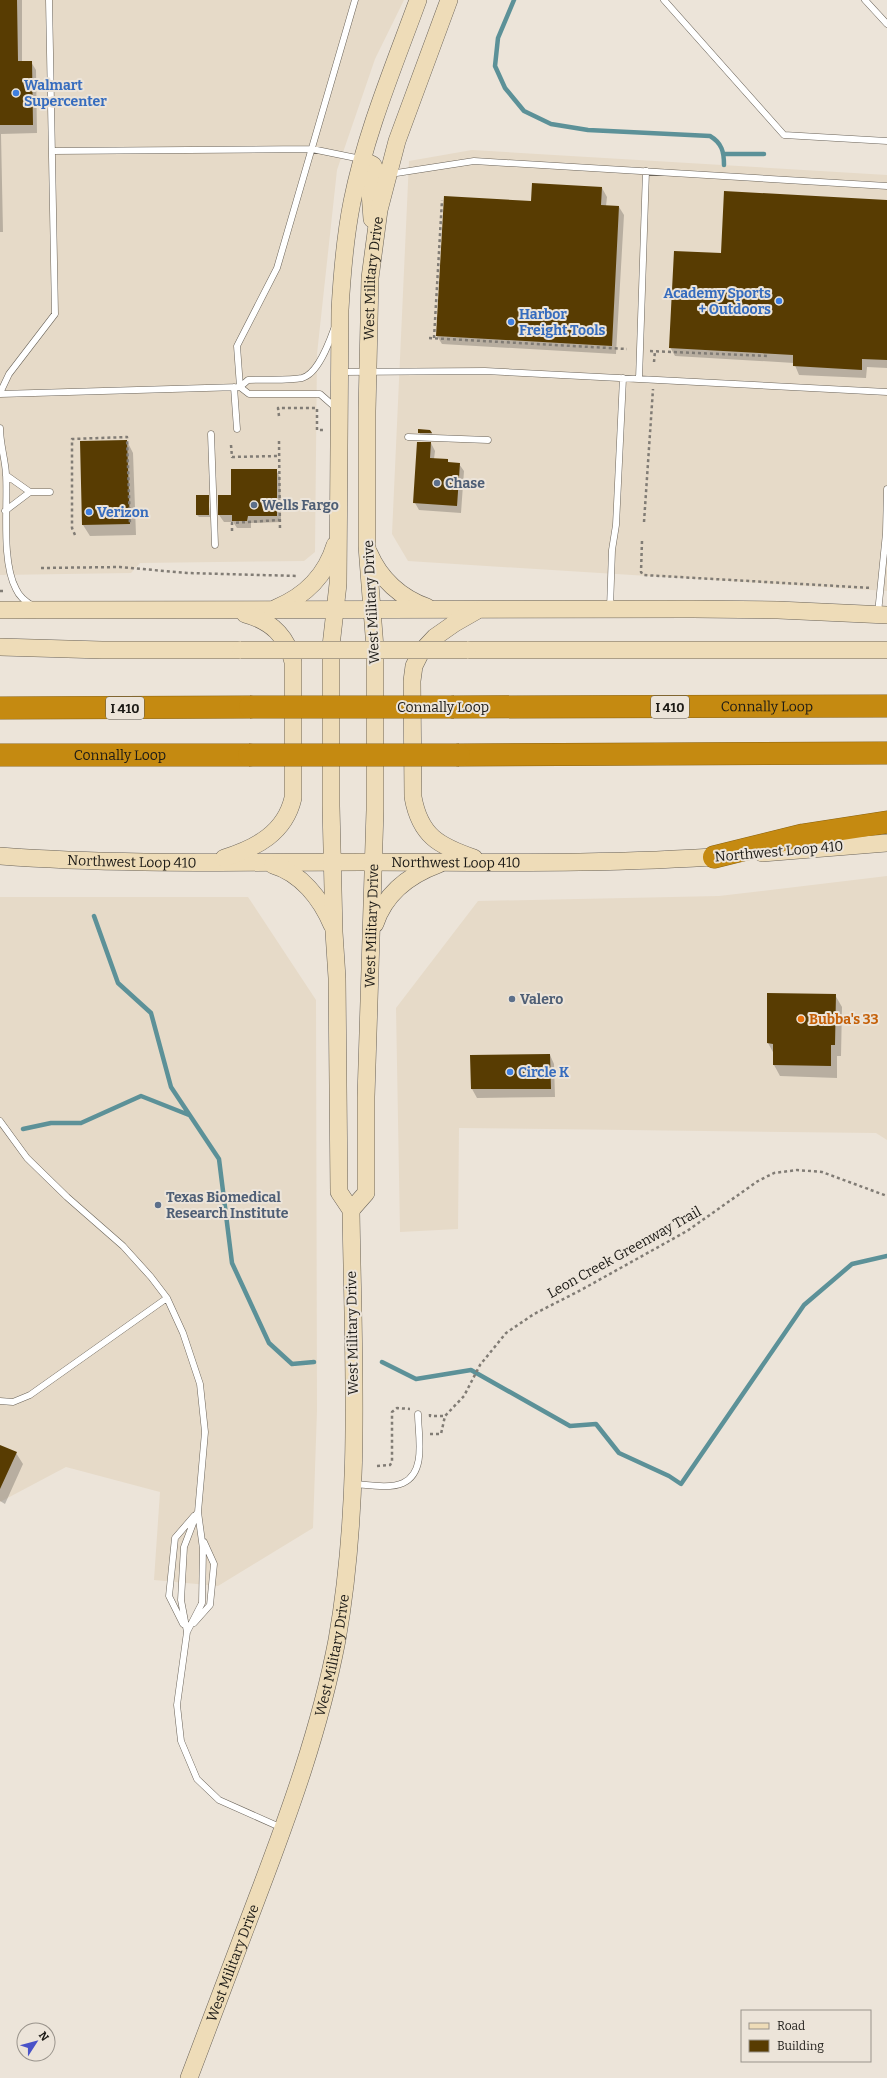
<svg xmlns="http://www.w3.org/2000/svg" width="887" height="2078" viewBox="0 0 887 2078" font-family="Bitter,serif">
<rect width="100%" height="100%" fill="#ece4d9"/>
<path fill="#e6dac8" d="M0 0H404L375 59 337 170 317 354 315 552 304 561 140 563 131 573 0 575Z
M472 150 887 175V591L408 561 392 534 409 161Z
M887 876V1140L876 1133 459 1128 458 1229 400 1232 396 1008 478 901 719 896Z
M0 897H248L316 1000 317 1410 313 1528 218 1586 154 1580 160 1492 66 1467 0 1502Z"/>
<path fill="#0003" d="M0 0H22V62H31L36 70 37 133 1 134 3 232H0Z
M602 188 607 197 606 206 619 207 624 215 616 354 442 344 437 336 532 202Z
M887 201V368L867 367 866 378 799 375 794 363 675 356 670 347 722 254Z
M419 430 431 431 433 436 420 435Z
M127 441 133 453 136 535 90 536 83 525Z
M431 443 435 451 434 459 447 460 449 463 459 464 464 471 461 513 419 510 415 503Z
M276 470 280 477 281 522 251 523V528H237L233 522H224L219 515 232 496Z
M208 496 210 517H199L197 515Z
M835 995 842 1007 841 1056H837V1078L780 1076 774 1065V1054L768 1043Z
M550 1055 554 1064 555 1097 477 1098 472 1089 471 1056Z
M0 1446 16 1453 23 1464 5 1504 0 1501Z"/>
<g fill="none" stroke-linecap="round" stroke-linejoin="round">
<path stroke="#5c9198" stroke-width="4.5" d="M514 0 498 38 495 66 505 88 524 111 551 124 588 130 710 136C722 143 724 152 724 165
M724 154H764
M94 916 118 983 151 1013 171 1087 219 1159 232 1263 269 1343 292 1364 314 1362
M23 1129 51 1123H81L141 1096 189 1115
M382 1362 416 1379 471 1370 570 1426 596 1424 619 1453 669 1476 681 1484 804 1305 852 1264 887 1256"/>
</g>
<path fill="#583c02" d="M0 0H17L18 61H32L33 125H0Z
M532 183 602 187 601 205 619 206 612 346 436 336 444 196 531 201Z
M724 191 887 200V360L862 359V370L793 366V355L669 348 674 251 721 253Z
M418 429 430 430 432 433H418Z
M127 440 130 524 82 525 80 441Z
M417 442H431L430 458 448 459V462L460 463 457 506 413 503Z
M231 469H277V516H248L247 521H232V515H218V495H231Z
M196 495H209V515H196Z
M767 993 836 994 835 1045H831V1066L773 1065V1044L767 1043Z
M550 1054 551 1089H471L470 1055Z
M0 1445 17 1452 0 1489Z"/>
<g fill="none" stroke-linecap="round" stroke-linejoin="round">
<defs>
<path id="service" d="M664 0 784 135 887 141
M865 0 887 24
M52 151 312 149 361 159
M390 174 474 161 887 186
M341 372 485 371 887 392
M639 379 646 171
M234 387 237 429
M0 393 9 374 55 314 49 0
M0 394 240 387 248 380C264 379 287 381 302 378 318 374 329 343 334 329
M336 408 320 394H249L240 387 237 346 277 268 355 0
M0 428C0 444 5 458 6 474 8 505 1 561 16 589 19 596 26 602 33 606
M211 434 215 545
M408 437 488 440
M6 475 30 492
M5 511 30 492H50
M610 608 612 550 616 525 623 378
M878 613 886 533 887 489
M0 1121 27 1158 67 1197 123 1246 151 1277 167 1298 183 1333 200 1384 205 1432 198 1512 203 1549 202 1603 187 1632
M0 1401 13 1402 30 1395 167 1298
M354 1484C368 1485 390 1489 403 1483 427 1472 418 1435 418 1414
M197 1513 184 1547 181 1600 187 1632 177 1705 181 1741 197 1779 219 1800 282 1828
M194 1623 210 1605 214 1564 204 1542
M183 1624 169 1596 175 1538 194 1516"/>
<g id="secondary">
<path d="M363 160 373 165 375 170 370 192 372 219"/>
<path d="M369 553C380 579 401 598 427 607"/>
<path d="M276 608C305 596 326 575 335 545"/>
<path d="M0 610 693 609 778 610 887 615"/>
<path d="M0 647 102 650H241"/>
<path d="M467 650H887"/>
<path d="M762 853 887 843"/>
<path id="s1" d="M0 856C120 865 240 862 361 862 483 862 604 865 725 856"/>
<path d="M224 858C256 848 285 833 293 798V662C287 636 271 621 245 614"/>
<path d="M474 858C439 846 420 836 413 797L412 681 414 666 421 652 435 637 455 623 476 611"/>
<path d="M273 865C301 873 321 899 332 925"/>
<path d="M375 924C385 893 409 875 439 864"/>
<path id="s2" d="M351 1210 366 1193V1097L375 810V648L367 546V411L370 278 379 210 397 141 449 0"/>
<path id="s3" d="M189 2078C212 2018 234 1958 257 1898 289 1814 320 1729 337 1640 362 1499 353 1354 351 1210L339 1192 337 978 334 932 331 806V646L338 584 340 310C342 274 345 237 352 202 366 132 394 66 418 0"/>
</g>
<g id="motorway">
<path id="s4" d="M454 707 887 706"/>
<path d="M0 708 250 707"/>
<path id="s5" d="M0 755H249"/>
<path d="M459 755 887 753"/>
<path d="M714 857 803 835 887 822"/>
</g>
</defs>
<use href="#service" stroke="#6a6359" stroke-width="7"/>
<use href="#secondary" stroke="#6a6359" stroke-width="18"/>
<use href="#motorway" stroke="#8a6313" stroke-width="23"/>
<path stroke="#817c75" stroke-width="2.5" stroke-dasharray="3 3" stroke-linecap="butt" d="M429 338 627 349
M434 338 442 200
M650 351 768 356
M654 362 655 351
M279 416 278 408H317V430H324
M279 441 280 531
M231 445 232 457 279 456
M644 522 653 389
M232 531V523L279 520
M75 535 72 528V439L127 437 130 525
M642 541 641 572 643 575 872 588
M41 568 120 567 187 573 298 576
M0 591H6
M430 1414V1416H445
M430 1434H441L445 1416 464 1396 480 1365 506 1333 534 1314 581 1290 687 1231 758 1181 774 1173 797 1170 822 1172 887 1196
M377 1466 390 1465 392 1462V1412L397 1408 410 1409"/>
<use href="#service" stroke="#fff" stroke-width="6"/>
<use href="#secondary" stroke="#eedcb8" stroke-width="17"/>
<use href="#motorway" stroke="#c58a11" stroke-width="22"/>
<defs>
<path id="secondary-bridge" d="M241 650H467"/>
<path id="motorway-bridge" d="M250 707H454
M249 755H459"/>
</defs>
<use href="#secondary-bridge" stroke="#6a6359" stroke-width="18" stroke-linecap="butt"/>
<use href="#motorway-bridge" stroke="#8a6313" stroke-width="23" stroke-linecap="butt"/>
<use href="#secondary-bridge" stroke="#eedcb8" stroke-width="17"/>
<use href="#motorway-bridge" stroke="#c58a11" stroke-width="22"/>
</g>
<g fill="#3f7fe0" stroke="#ece4d9" stroke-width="1.5">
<circle cx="16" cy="93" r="4"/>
<circle cx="779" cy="301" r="4"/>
<circle cx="511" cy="322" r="4"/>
<circle cx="89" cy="512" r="4"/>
<circle cx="510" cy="1072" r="4"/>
</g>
<g fill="#5c6f8a" stroke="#ece4d9" stroke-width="1.5">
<circle cx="437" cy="483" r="4"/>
<circle cx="254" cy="505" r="4"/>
<circle cx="512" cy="999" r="4"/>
<circle cx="158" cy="1205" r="4"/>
</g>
<circle fill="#e8710a" stroke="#ece4d9" stroke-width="1.5" cx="801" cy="1019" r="4"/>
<g text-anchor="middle" stroke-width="4" stroke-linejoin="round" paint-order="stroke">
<g fill="#ece4d9" stroke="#5a5750" stroke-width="1">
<rect x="651" y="696" width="38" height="22" rx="3"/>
<rect x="106" y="697" width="38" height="22" rx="3"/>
</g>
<g font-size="13" font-weight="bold" fill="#1c1a16">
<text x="670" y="712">I 410</text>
<text x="125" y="713">I 410</text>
</g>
<g font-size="14" font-weight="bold" fill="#366cbe" stroke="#ece4d9" text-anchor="start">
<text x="24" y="90">Walmart<tspan x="24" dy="16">Supercenter</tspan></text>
<text x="771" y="298" text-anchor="end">Academy Sports<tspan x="771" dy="16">+ Outdoors</tspan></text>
<text x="519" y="319">Harbor<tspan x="519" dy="16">Freight Tools</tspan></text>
<text x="97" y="517">Verizon</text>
<text x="518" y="1077">Circle K</text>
</g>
<g font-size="14" fill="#1c1a16" stroke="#ece4d9">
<text dy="5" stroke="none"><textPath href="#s2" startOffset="938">West Military Drive</textPath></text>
<text transform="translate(371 602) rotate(-93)" y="5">West Military Drive</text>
<text dy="5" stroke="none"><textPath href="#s4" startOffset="313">Connally Loop</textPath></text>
<text x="443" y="712">Connally Loop</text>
<text dy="5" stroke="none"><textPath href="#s5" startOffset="120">Connally Loop</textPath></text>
<text transform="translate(779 851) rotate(-5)" y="5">Northwest Loop 410</text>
<text dy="5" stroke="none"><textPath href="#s1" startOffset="132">Northwest Loop 410</textPath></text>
<text dy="5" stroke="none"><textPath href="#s1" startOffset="456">Northwest Loop 410</textPath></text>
<text dy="5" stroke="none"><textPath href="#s2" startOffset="290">West Military Drive</textPath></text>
<text transform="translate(624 1252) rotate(-29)" y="5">Leon Creek Greenway Trail</text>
<text transform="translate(352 1333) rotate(-91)" y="5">West Military Drive</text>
<text dy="5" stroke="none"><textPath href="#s3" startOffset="447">West Military Drive</textPath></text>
<text dy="5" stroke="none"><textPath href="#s3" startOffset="123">West Military Drive</textPath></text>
</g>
<g font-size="14" font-weight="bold" fill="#4e5e75" stroke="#ece4d9" text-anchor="start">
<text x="445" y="488">Chase</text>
<text x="262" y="510">Wells Fargo</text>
<text x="520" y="1004">Valero</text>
<text x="166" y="1202">Texas Biomedical<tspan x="166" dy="16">Research Institute</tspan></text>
</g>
<g font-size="14" font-weight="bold" fill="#c56008" stroke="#ece4d9" text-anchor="start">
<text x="809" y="1024">Bubba's 33</text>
</g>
</g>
<rect x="741" y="2010" width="130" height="52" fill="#ece4d9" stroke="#99938b"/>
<rect x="749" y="2023" width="20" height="6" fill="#eedcb8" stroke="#99938b"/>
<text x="777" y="2030" font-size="12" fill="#1c1a16">Road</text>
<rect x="749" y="2040" width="20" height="12" fill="#583c02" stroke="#99938b"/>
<text x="777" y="2050" font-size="12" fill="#1c1a16">Building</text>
<g transform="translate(36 2042) rotate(54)"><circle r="19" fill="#ece4d9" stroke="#99938b"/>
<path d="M0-3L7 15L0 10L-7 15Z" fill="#4952c8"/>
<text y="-6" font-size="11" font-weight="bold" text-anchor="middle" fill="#1c1a16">N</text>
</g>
</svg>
